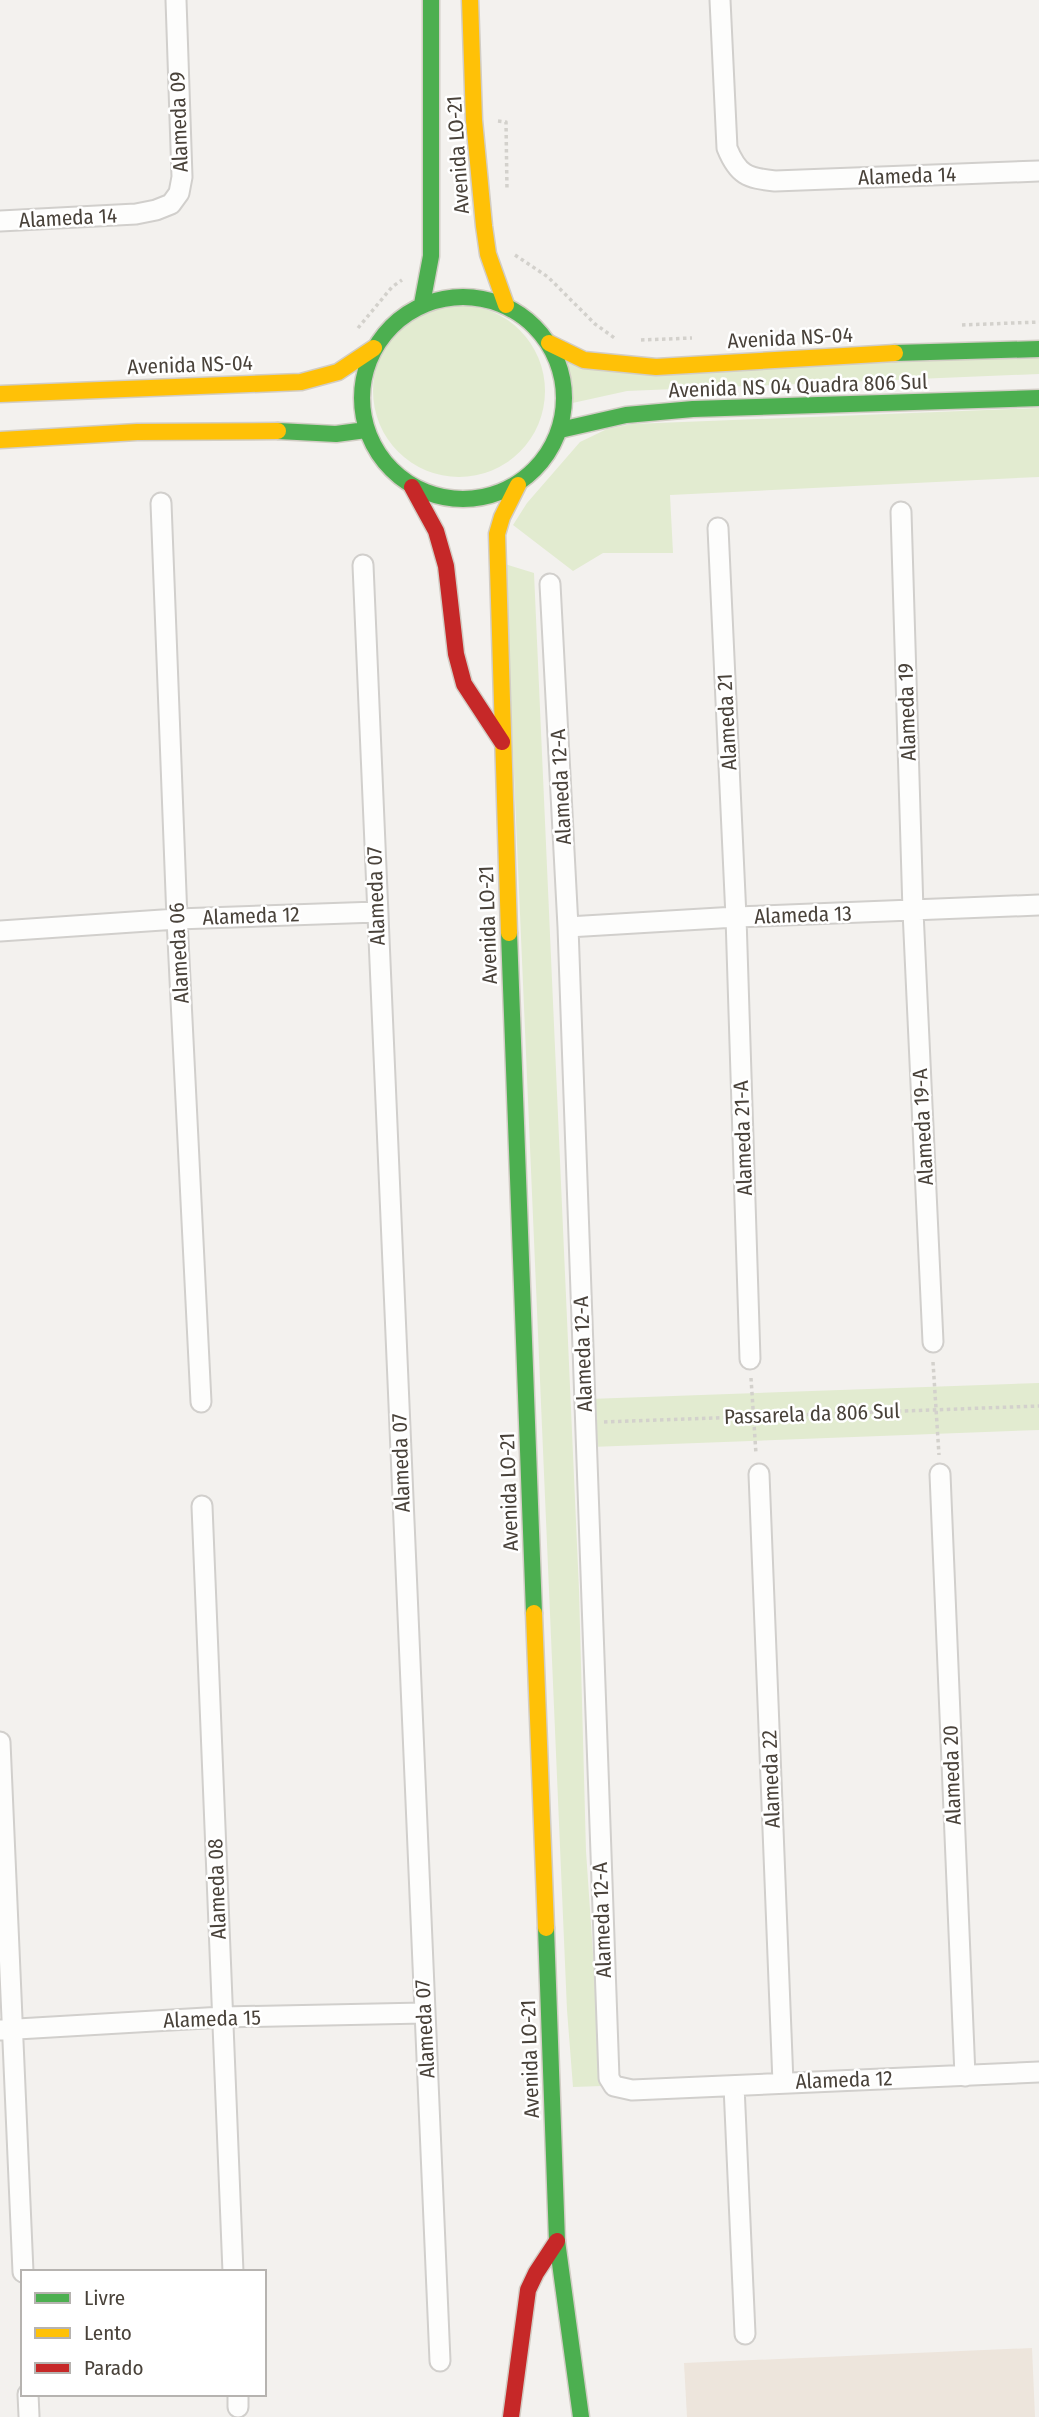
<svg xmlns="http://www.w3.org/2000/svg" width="1039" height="2417" viewBox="0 0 1039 2417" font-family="'Fira Sans Condensed',sans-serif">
<rect width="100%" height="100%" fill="#f3f1ee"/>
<path fill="#ede5dc" d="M1032 2348 1035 2417H687L684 2363Z"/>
<path fill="#e2ebd0" d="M373 391a86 86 0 1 1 172 0a86 86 0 1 1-172 0Z
M1039 357V374L627 391 568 404 569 383 566 360Z
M1039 408V477L670 495 673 553H603L573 571 513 525 527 503 580 442 607 429 632 424Z
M505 564 534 573 579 1590 586 1851 602 2086 573 2087 567 2010Z
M1039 1383V1430L591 1447 589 1399Z"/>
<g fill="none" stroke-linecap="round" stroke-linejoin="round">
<defs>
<path id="street" d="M720 0 727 148C738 175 747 178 775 181L1039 171
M0 221 136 214 156 210 171 204 179 193 182 177 176 0
M161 503 177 919 201 1402
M901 512 913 911 933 1342
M718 528 736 917 750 1359
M363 565 440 2361
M550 584 568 927 609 2078 614 2086 632 2090 1039 2072
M568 927 736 917 1039 905
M0 931 177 919 377 912
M759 1474 783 2083
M940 1474 965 2076
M202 1506 233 2272
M0 1742 23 2272
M0 2030 223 2017 424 2013
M734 2086 745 2334
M28 2394 29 2416
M238 2394V2407"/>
<path id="fast" d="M362 398a101 101 0 1 1 202 0a101 101 0 1 1-202 0Z
M422 304 431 256V0
M895 353 1039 349
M560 430 626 415 693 409 1039 398
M278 431 336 434 366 430
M509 933 534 1613
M546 1928 557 2241 581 2417"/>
<path id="slow" d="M470 0 474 120 484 226 488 254 506 305
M549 343 584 360 656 367 895 353
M0 394 301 382 338 372 374 348
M0 440 137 432 278 431
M509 933 497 534 502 517 518 485
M534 1613 546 1928"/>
<path id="jam" d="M412 487 436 531 446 566 456 654 464 684 502 742
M511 2417 528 2290 536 2273 557 2241"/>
</defs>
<use href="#street" stroke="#d1cfcc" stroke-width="23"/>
<use href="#fast" stroke="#d2cdc5" stroke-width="19"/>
<use href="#slow" stroke="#d2cdc5" stroke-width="19"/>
<use href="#jam" stroke="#d2cdc5" stroke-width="19"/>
<path stroke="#d3d1cc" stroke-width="3.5" stroke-dasharray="3.5 3.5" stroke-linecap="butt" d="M498 121 506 122 507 190
M515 255 548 277 595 324 616 339
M962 325 1039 322
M358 328 392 287 402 280
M641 340 692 338
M933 1362 939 1455
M751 1378 756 1454
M604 1422 1039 1406"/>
<use href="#street" stroke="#fdfdfc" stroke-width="19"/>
<use href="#fast" stroke="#4caf50" stroke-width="16"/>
<use href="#slow" stroke="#ffc107" stroke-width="16"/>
<use href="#jam" stroke="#c62828" stroke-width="16"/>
</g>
<g text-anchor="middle" stroke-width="5" stroke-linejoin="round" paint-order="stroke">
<g font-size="21" fill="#49423a" stroke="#fff">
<text transform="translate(179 122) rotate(-92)" y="7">Alameda 09</text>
<text transform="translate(458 155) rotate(-94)" y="7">Avenida LO-21</text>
<text transform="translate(907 176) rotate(-2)" y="7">Alameda 14</text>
<text transform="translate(68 218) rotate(-3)" y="7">Alameda 14</text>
<text transform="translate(790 338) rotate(-3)" y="7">Avenida NS-04</text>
<text transform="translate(190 365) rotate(-2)" y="7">Avenida NS-04</text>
<text transform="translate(798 386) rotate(-2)" y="7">Avenida NS 04 Quadra 806 Sul</text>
<text transform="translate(907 712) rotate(-92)" y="7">Alameda 19</text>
<text transform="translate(727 722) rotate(-93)" y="7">Alameda 21</text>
<text transform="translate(561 787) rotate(-93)" y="7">Alameda 12-A</text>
<text transform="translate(376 896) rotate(-92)" y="7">Alameda 07</text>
<text transform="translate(803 915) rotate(-2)" y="7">Alameda 13</text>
<text transform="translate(251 916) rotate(-2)" y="7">Alameda 12</text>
<text transform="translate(488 925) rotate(-92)" y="7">Avenida LO-21</text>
<text transform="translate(179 953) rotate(-93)" y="7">Alameda 06</text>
<text transform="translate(923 1127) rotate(-93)" y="7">Alameda 19-A</text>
<text transform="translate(743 1138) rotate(-92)" y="7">Alameda 21-A</text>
<text transform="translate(583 1354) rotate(-92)" y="7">Alameda 12-A</text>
<text transform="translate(812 1414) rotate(-2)" y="7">Passarela da 806 Sul</text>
<text transform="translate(401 1463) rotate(-92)" y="7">Alameda 07</text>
<text transform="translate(509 1492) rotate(-92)" y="7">Avenida LO-21</text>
<text transform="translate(952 1775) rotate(-92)" y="7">Alameda 20</text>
<text transform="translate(771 1779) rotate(-92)" y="7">Alameda 22</text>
<text transform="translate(217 1889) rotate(-92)" y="7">Alameda 08</text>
<text transform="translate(602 1920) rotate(-92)" y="7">Alameda 12-A</text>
<text transform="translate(212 2019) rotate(-2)" y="7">Alameda 15</text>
<text transform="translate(425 2029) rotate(-93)" y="7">Alameda 07</text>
<text transform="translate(530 2059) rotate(-92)" y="7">Avenida LO-21</text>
<text transform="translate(844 2080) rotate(-2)" y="7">Alameda 12</text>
</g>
</g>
<rect x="21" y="2270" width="245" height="126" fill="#ffffff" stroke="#b6b3b0" stroke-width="2"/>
<rect x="35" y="2293" width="35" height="10" fill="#4caf50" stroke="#b6b3b0" stroke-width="2"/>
<text x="84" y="2305" font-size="21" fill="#49423a">Livre</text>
<rect x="35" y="2328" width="35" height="10" fill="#ffc107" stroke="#b6b3b0" stroke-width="2"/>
<text x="84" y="2340" font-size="21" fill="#49423a">Lento</text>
<rect x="35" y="2363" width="35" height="10" fill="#c62828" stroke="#b6b3b0" stroke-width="2"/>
<text x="84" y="2375" font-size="21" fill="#49423a">Parado</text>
</svg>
